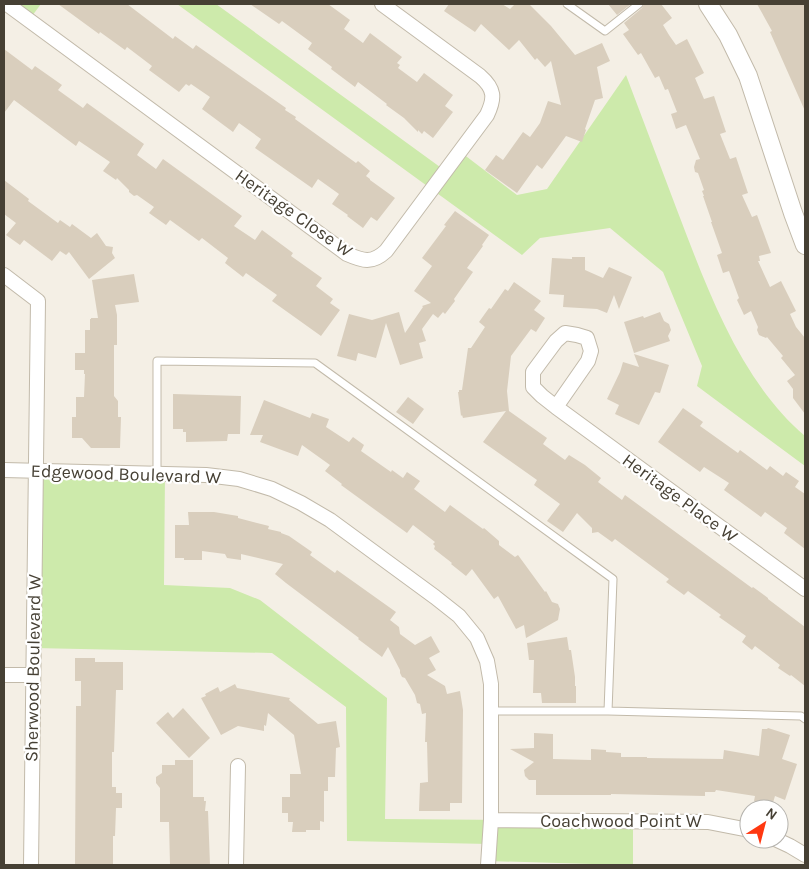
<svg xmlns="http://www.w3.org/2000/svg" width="809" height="869" viewBox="0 0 809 869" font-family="Karla,sans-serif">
<rect width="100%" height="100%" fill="#f4efe5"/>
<path fill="#cdeaab" d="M7 4H41L29 20Z
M177 4H216L440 167 454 147 517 195 547 189 626 75C643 120 660 165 677 210 707 288 740 381 805 436V466L697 386 702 366 663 272 610 228 540 238 522 255Z
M36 471 165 474 164 585 230 588 260 600 387 698 385 819 633 821V865H592V864L488 861 489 844 347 841 346 707 272 653 34 648Z"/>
<path fill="#d9cebd" d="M58 4H127L173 39 175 36 193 49 196 45 286 108 285 110 296 117 295 119 356 163 358 161 370 171 366 176 370 179V180L395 198 377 221 371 217 363 228 347 216 348 215 332 204 339 194 318 179 312 188 255 148 261 139 239 123 233 132 202 109 210 97 191 84 189 86 186 84 179 92 149 70 152 66 127 47 125 50 100 32 99 34Z
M250 4H328L350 20 344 29 363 43 370 33 402 57 397 63 400 65 398 68 417 82 424 73 453 95 445 106 453 112 433 138 424 131 422 134 418 130V132L404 118 386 105 387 104 358 82 355 87 331 69 332 67 308 49 312 43 282 21 279 24Z
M449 4H502L510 9 515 4H529L551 26 575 55 602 43 610 61 597 67 603 98 595 100 585 129 586 130 582 142 566 136 542 169 537 165 517 193 485 170 496 155 503 160 523 132 530 137 540 123 548 101 561 105 551 61 545 67 537 58 535 60 519 40 509 50 481 24 475 32 444 11Z
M608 4H631L617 15Z
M644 4H661L672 18 663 25 669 35 676 45 687 39 704 73 695 78 704 99 714 96 726 132 720 134 730 159 736 157 748 193 742 195 752 217 757 215 771 253 759 256 760 261H758L770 287 781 281 796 311 790 314 796 327 805 338V414L793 398V389L787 381 795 375 781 358 783 356 767 337 766 338 759 335 757 330 758 327 751 311 744 315 737 300 739 298 729 271 723 273 717 255 722 253 711 222H712L703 196H704L702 191 704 190 698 173 695 172 694 167 696 160 700 159 686 125 676 129 671 114 677 112 668 89 665 90 659 76 655 78 641 53 638 55 623 34 629 30 624 23 642 8Z
M757 4H805V111L770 32 772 31Z
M4 49 32 70 35 66 62 85 58 90 83 108 87 103 144 144 137 155 156 169 163 159 242 216 234 226 255 240 262 230 293 253 291 256 322 278 316 286 333 299 330 303 340 310 321 336 272 301 277 295 246 273 243 277 225 263 228 258 202 238 199 241 170 220 166 225 149 213 154 207 137 195 134 196 129 192V190L117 178 116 180 103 171 110 162 79 141 76 146 14 100 4 113Z
M4 180 29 199 28 201 58 223 60 220 70 227 72 224 91 238 97 233 106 246 113 247 112 253 115 258 89 279 69 252 66 255 60 251 52 261 24 240 20 245 6 235 16 223 4 214Z
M455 211 489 235 482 245 483 246 467 268 473 272 454 299 455 301 445 314 443 312 438 318 433 314 422 329 426 341 419 343 423 358 400 365 386 323 376 358 358 353 356 361 337 356 349 314 372 320 399 312 405 333 423 307 422 306 431 303 414 291 432 266 422 258 446 226 444 225Z
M572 257H585V270L603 278 609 267 632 277 619 309 614 295 607 313 597 309 563 307 564 295 549 294 552 258 572 259Z
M134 274 139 302 115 305 117 315V345H114V396L118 401V417H121L120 448H91L82 438H72V417H76V397H84L85 374H84V370H75V353H85V330H90V319H91V318H98L92 280Z
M514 282 541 301 534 310 545 318 536 332 531 329 511 356 507 391 509 411 547 438 543 444 565 460 569 455 585 465 601 478 598 482 622 500 625 495 752 588 753 587 768 598V599L805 627V686L791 675 790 676 778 668 780 665 755 646 752 650 742 642 746 636 719 617 721 615 688 591 684 595 666 582 669 579 615 539 612 542 598 532 592 533V528L577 513 563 532 547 521 560 504 534 485 537 480 483 442 506 411 463 418 462 415 461 416 458 392H459V390H462L468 348H471L485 327 479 322 489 308 491 309 505 289 508 291Z
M660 312 664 321 669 324 671 330 668 336 670 341 634 353 624 322 643 316 644 318Z
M634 354 669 365 660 393 655 392 639 425 615 414 619 405 607 399 620 372 623 362 639 367Z
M173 394 241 396 240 434H228L227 441 186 442V432H183V429H173Z
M408 397 424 409 413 424 396 412Z
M264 400 310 418 312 413 329 419 326 427 349 442 353 437 364 445 361 451 391 472 392 470 403 478 407 472 420 481 414 489 445 512 450 505 483 529 484 528 499 541V545L515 557 518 555 545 592 546 591 552 602 558 604 560 609 558 620 526 638 524 625 516 629 498 596 494 599 472 569 466 576 451 564 452 563 434 549 435 546 433 544 435 542 413 525 407 533 341 485 342 484 325 471 330 465 302 445 298 456 260 442 263 435H250Z
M683 408 703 422 700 426 738 453 740 450 767 470 770 466 783 476 786 472 799 481 795 487 805 494V549L784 533 787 528 765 512 761 517 724 490 729 483 704 467 700 472 658 442Z
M188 512H214L238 516V518L269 526 268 529 281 532V533L289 536 312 552 310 555 335 573 337 570 396 612 390 620 399 627 400 634 415 645 431 636 440 652 429 658 436 670 427 675 445 686 447 694 460 691 463 710 462 803H450V811H419L420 783 428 782 427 742H425L426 713 422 714 420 704 417 703 415 695 405 678 402 677 400 673V670L388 647 382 657 358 639 359 638 286 583 275 574 283 564 241 554V560L227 558 225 554 202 551V560H184V558H175V525H189Z
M567 637 569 650H571L575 677V686H576V703H542L541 693H533L534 660H529L527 643Z
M75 658H95V662H123V690H116L114 752H112V787H116V793H122V808H116L115 836H113V865H75L76 706H81V681H75Z
M235 684 237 688 290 698 289 700 318 724 336 721 340 747 336 748 335 777H328V791H324V822L320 821V830H306V832H292L293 822H288V813H282V797H290V774H301L294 735 268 713 266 726 264 725V731L238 726 221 735 201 698 206 696 205 694 218 687 220 692Z
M183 708 210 738 189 758 156 723 168 712 173 718Z
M768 728 790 735 782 759 797 764 785 800 775 796 772 806 754 801 755 796 716 790 715 792H705V796L611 794V795H536V780H529L525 776 524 770 534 762 510 749 534 748V733L553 734V759L591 760V749L606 750V752L621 753V757H647V758L723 759 724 750 759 756 762 729H767Z
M175 760H193V797H204V801H206L205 811H208L210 865H170L169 822H160V788L156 783V777L162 773V765H175Z"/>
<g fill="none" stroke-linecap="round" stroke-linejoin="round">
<defs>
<path id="service" d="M567 4 605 31 639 4
M157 473V361L315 363 613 579 608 711
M491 711H608L801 716 805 719"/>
<path id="minor" d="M7 4 347 254C363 261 372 264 386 251L487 115C495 98 495 89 480 76L382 4
M4 275 38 301 31 865
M556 407 588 361 591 351 587 338 577 335 565 333 556 341 533 372V387L542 396 556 407 805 589
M4 470 206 475 239 479 272 489 301 503 330 520 435 597 459 616 477 638 487 661 491 684V820L488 865
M4 675H33
M491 820 708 822 749 830
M775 839 790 846 805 855
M236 865 238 766"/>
<path id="tertiary" d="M708 4 728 35 748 76 793 213 805 245"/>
</defs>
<use href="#service" stroke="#c2baaa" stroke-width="9"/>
<use href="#minor" stroke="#c2baaa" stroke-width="16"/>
<use href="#tertiary" stroke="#c2baaa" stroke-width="20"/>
<use href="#service" stroke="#fff" stroke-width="7"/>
<use href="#minor" stroke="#fff" stroke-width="14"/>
<use href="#tertiary" stroke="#fff" stroke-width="18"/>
</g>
<g text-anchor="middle" stroke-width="4.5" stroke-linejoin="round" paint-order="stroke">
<g font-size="18" fill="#464034" stroke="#fff">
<text transform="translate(294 213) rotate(35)" y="6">Heritage Close W</text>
<text transform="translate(126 474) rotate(2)" y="6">Edgewood Boulevard W</text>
<text transform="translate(680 498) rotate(36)" y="6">Heritage Place W</text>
<text transform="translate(33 668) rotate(-89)" y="6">Sherwood Boulevard W</text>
<text x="621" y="827">Coachwood Point W</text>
</g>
</g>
<rect width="809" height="869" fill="none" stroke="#464034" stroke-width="10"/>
<g transform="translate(764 824) rotate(36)"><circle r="24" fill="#ffffff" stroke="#b5b3ae"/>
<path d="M0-4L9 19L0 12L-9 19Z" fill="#ff3811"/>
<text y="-8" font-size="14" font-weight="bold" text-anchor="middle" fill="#464034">N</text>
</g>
</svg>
